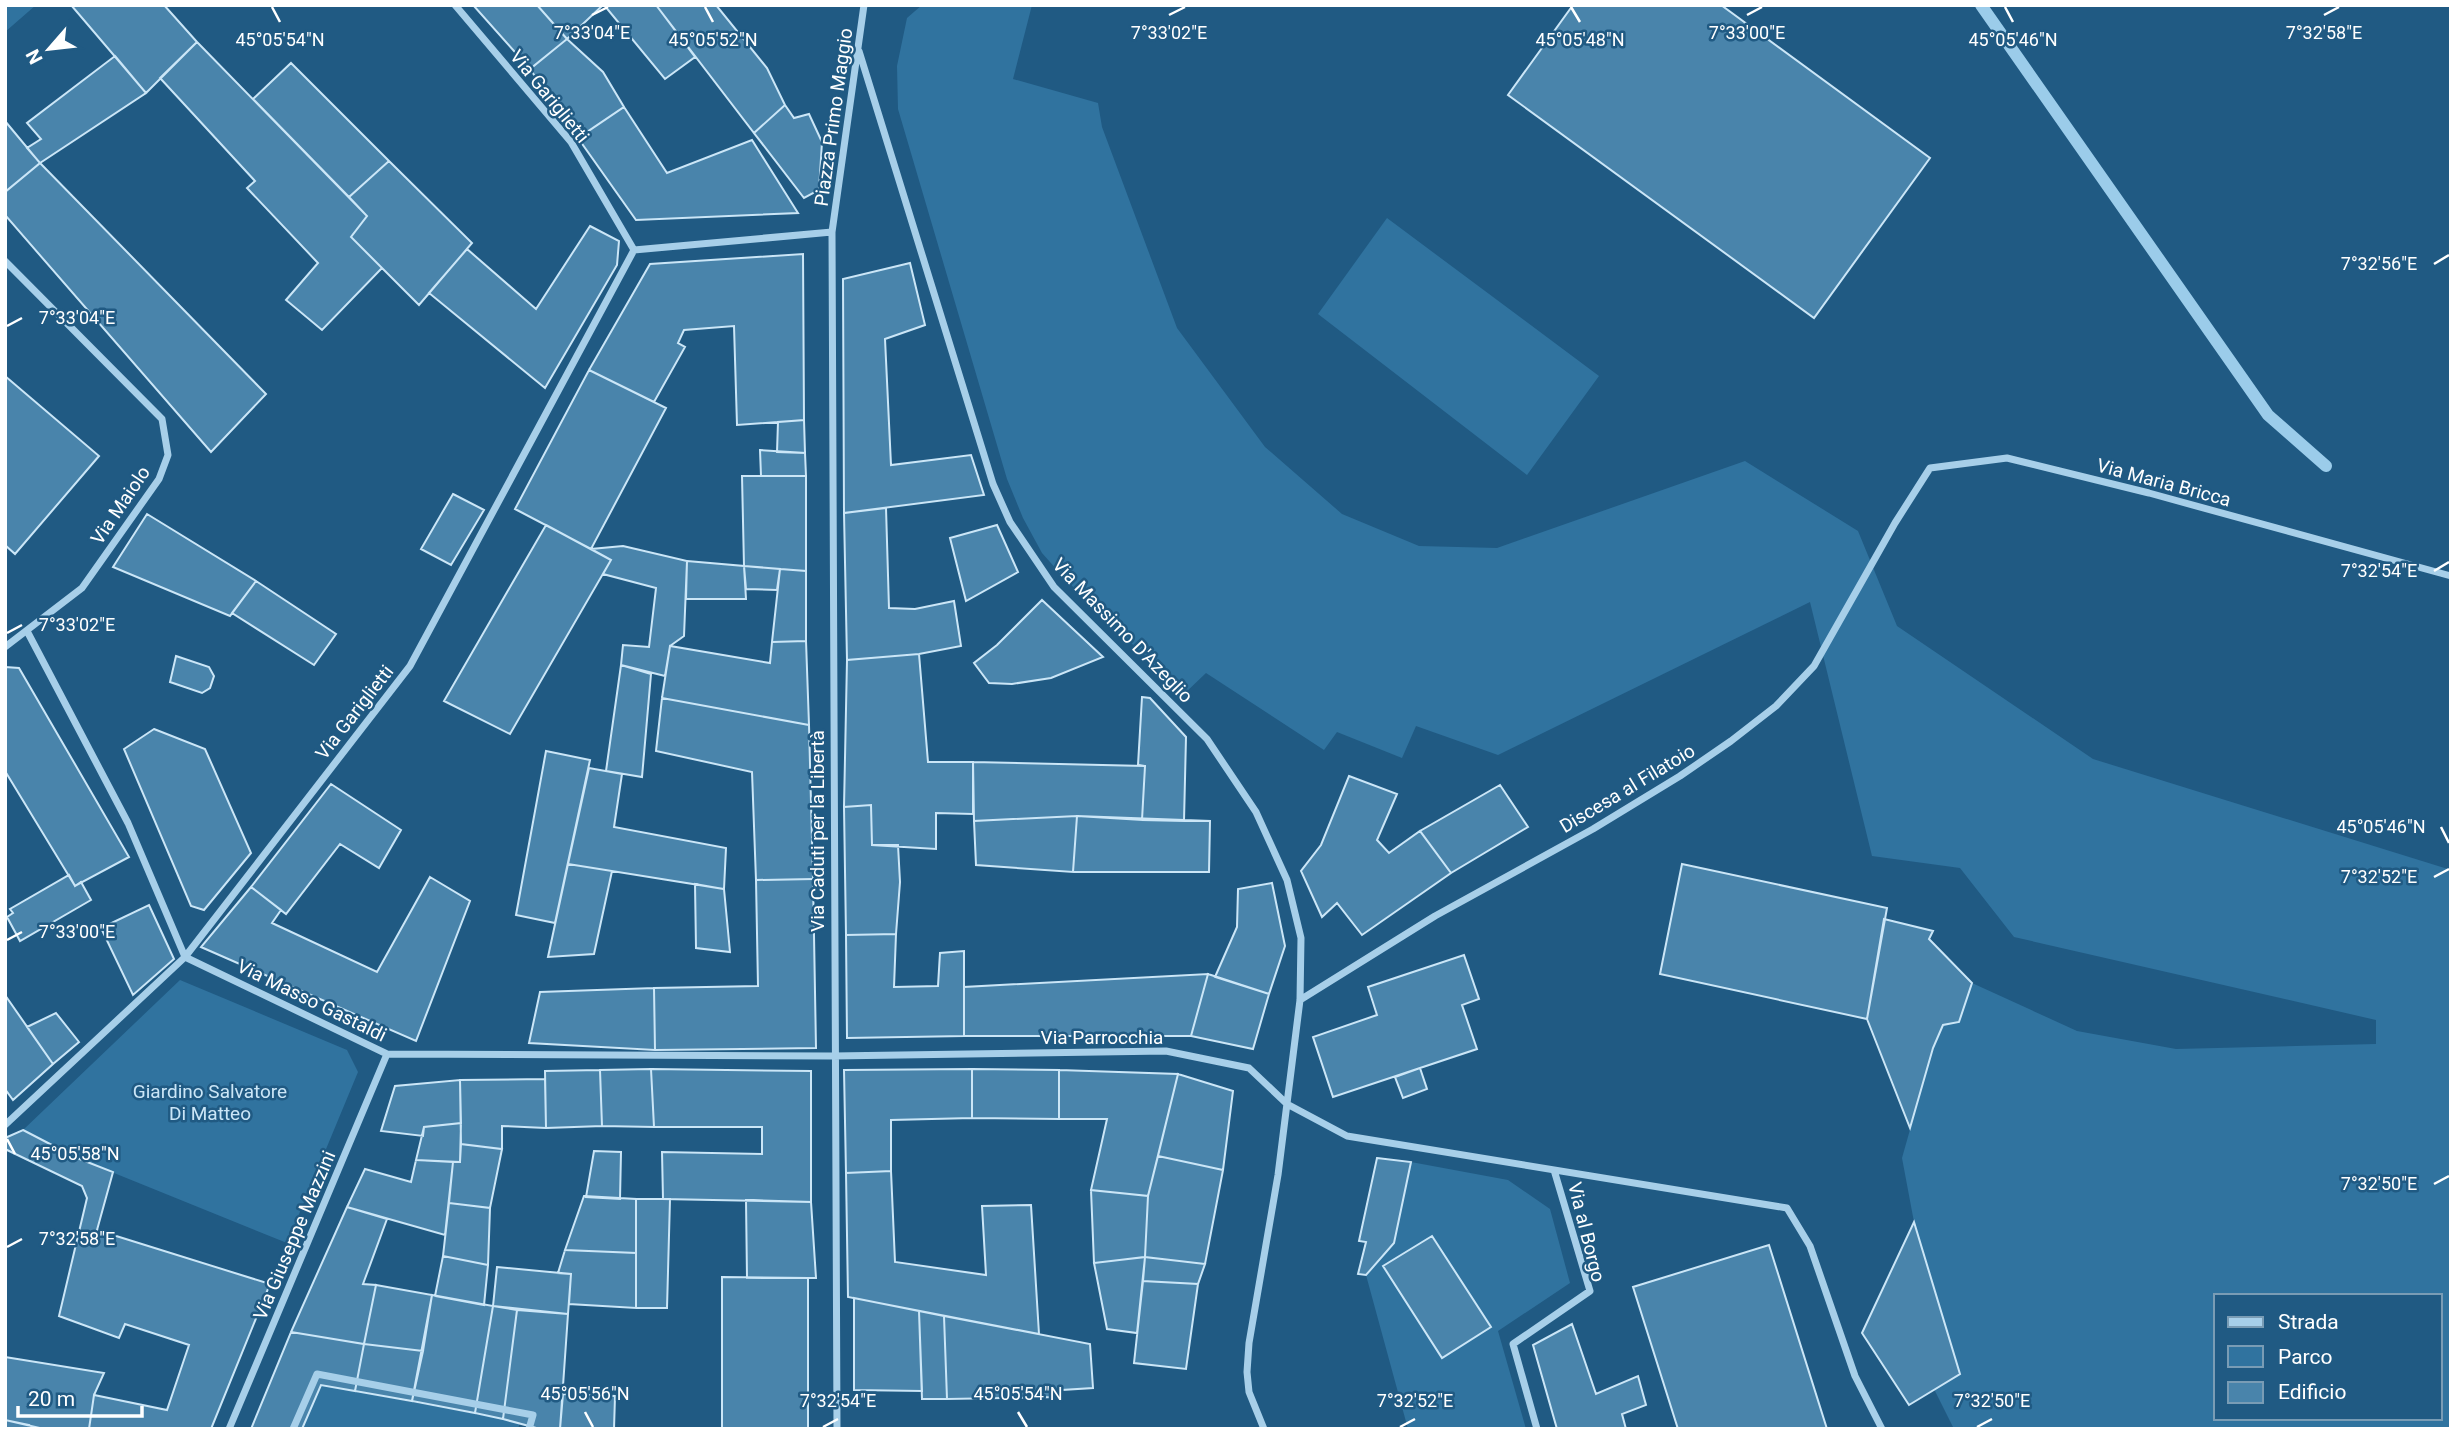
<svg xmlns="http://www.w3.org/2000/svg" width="2456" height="1434" viewBox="0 0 2456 1434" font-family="Roboto,sans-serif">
<rect width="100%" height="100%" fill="#205a83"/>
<path fill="#30739f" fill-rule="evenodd" d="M5 5H36L5 32Z
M922 5H1032L1013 79 1098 103 1102 127 1177 328 1265 447 1342 514 1419 546 1497 548 1745 461 1858 531 1897 626 2093 759 2451 870V1429H1954L1934 1389 1960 1374 1914 1222 1902 1158 1933 1048 1943 1025 1959 1022 1972 983 2077 1031 2176 1049 2376 1044V1020L2014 937 1960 868 1872 856 1810 602 1498 755 1416 726 1402 758 1337 732 1324 750 1206 673 1184 694 1066 580 1042 553 1023 518 1007 479 898 109 897 66 907 18ZM2216 1296H2440V1418H2216Z
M1387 218 1599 376 1527 475 1318 314Z
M180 980 347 1050 358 1072 287 1243 77 1158 23 1130Z
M1411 1162 1508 1180 1550 1209 1570 1283 1498 1331 1526 1429H1408L1366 1275 1394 1243Z
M321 1385 520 1422 518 1429H302Z"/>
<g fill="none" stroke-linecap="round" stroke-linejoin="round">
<path stroke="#9bccea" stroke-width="12" d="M1981 5 2268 415 2326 466"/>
</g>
<path fill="#4984ab" stroke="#cbe6f7" stroke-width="2" d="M71 5H164L197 42 146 93Z
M473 5H537L567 39 530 69Z
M537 5H603L567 39Z
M604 5H656L695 57 665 79Z
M656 5H716L767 68 785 105 754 133Z
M1573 5H1721L1930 158 1814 318 1508 95Z
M567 39 603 72 624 107 578 138 530 69Z
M197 42 367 216 351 237 382 268 322 330 286 300 318 263 247 188 255 181 160 78Z
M115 56 146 93 40 163 27 148 41 139 27 123Z
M291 63 389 161 349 197 253 99Z
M785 105 794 118 809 114 822 142 819 190 804 198 754 133Z
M624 107 667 173 752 140 798 213 636 220 578 138Z
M5 121 40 163 5 192Z
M389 161 472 243 419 305 351 237 367 216 349 197Z
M40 163 266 394 211 452 5 215V192Z
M590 226 619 241 617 265 545 388 429 293 467 249 536 309Z
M803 254 804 420 737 425 734 326 684 330 678 343 685 347 654 402 589 370 650 264Z
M910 263 925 325 885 339 891 465 971 455 984 495 844 513 843 279Z
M589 370 666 408 591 549 515 509Z
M5 376 99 456 15 554 5 545Z
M804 420 805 453 777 452 778 422Z
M760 450 805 453 806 476H761Z
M742 476H806V571L744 566Z
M453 494 484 510 451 565 421 549Z
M886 508 889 608 915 609 954 601 961 646 919 654 847 660 844 513Z
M147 514 256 581 230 616 113 567Z
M546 525 611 560 510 734 444 701Z
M997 525 1018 572 966 601 950 538Z
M623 546 687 561 684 636 670 646 665 676 621 665 623 645 649 647 656 588 603 574 611 560 591 549Z
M687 561 744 566 746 599H686Z
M744 566 780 569 777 590 746 589Z
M780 569 806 571V641L772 642Z
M256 581 336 634 314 665 232 613Z
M1042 600 1103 657 1051 678 1012 684 989 683 974 663 997 645Z
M806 641 809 725 662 698 670 646 770 663 772 642Z
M919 654 928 762H973V814L936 813V849L872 845 871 805 844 807 847 660Z
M176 656 209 667 214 676 210 688 202 693 170 682Z
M621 665 651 674 642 777 606 771Z
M5 667 19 668 129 857 75 886 5 771Z
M1142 697 1150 698 1186 737 1184 821 1142 820 1145 766 1138 765Z
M662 698 809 725 813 879 756 880 752 772 656 751Z
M154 729 205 749 251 853 204 910 191 906 124 749Z
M546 751 590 760 555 923 516 915Z
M973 762 1145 766 1142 820 1077 816 974 821Z
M589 768 622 774 614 827 726 848 724 889 568 864Z
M1349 776 1397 794 1377 840 1389 853 1420 831 1451 873 1362 935 1337 903 1322 917 1301 871 1321 845Z
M331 784 401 830 379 868 340 844 286 914 251 887Z
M1500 785 1528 827 1451 873 1420 831Z
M871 805 872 845H898L900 882 896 934 846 935 844 807Z
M1077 816 1210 821 1209 872H1073Z
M1077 816 1073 872 976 865 974 821Z
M568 864 612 871 594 954 548 957Z
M1682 864 1887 908 1867 1019 1660 974Z
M69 875 75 886 81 882 91 900 20 941 7 917 13 913 10 909Z
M430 877 470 901 416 1041 201 947 251 887 281 910 272 923 377 972Z
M813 879 816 1048 655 1050 654 988 758 986 756 880Z
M1272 883 1285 946 1269 994 1215 977 1237 927 1238 889Z
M695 884 724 889 730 952 696 948Z
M149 905 174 959 133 995 101 928Z
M1884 919 1933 931 1929 939 1972 983 1959 1022 1943 1025 1933 1048 1910 1128 1867 1019Z
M896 934 894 987 938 986 940 953 964 951V1036L847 1038 846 935Z
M1464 955 1479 999 1462 1005 1477 1049 1333 1097 1313 1037 1377 1015 1368 987Z
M1208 974 1269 994 1253 1049 1191 1036Z
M1208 974 1191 1036H964V987Z
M654 988 655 1050 529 1043 540 992Z
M5 995 53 1064 13 1100 5 1089Z
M56 1013 79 1042 53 1064 27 1027Z
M1420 1068 1427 1089 1403 1098 1395 1077Z
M651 1069 811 1071V1202L663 1199 662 1152 762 1154V1127H654Z
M651 1069 654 1127 602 1126 600 1070Z
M972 1069V1118L891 1120V1171L846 1173 844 1070Z
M972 1069 1059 1070V1119L972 1118Z
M600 1070 602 1126 546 1128 545 1071Z
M1059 1070 1178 1074 1148 1196 1091 1190 1107 1119H1059Z
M1178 1074 1233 1091 1223 1170 1158 1156Z
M545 1079 546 1128 502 1126V1149L461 1144 460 1080Z
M460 1080 461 1123 424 1127 423 1136 381 1131 395 1086Z
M461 1123 460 1162 416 1160 424 1127Z
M23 1130 77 1158 113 1172 97 1230 270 1284 211 1429H89L94 1395 167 1410 189 1345 125 1324 119 1338 59 1316 87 1198 82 1186 5 1149V1138Z
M461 1144 502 1149 490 1208 449 1203 453 1162H460Z
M594 1151 621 1152 620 1199 586 1197Z
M1158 1156 1223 1170 1205 1264 1145 1257 1148 1196Z
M1377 1158 1411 1162 1394 1243 1366 1275 1358 1274 1366 1242 1359 1241Z
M416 1160 453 1162 445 1235 347 1207 365 1169 411 1182Z
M891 1171 895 1262 986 1275 982 1206 1031 1205 1039 1334 848 1297 846 1173Z
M1091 1190 1148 1196 1145 1257 1094 1263Z
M584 1196 636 1199V1253L565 1250Z
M636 1199H670L667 1308H636Z
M746 1200 811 1202 816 1278H747Z
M449 1203 490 1208 488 1265 443 1256Z
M347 1207 387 1219 363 1284 376 1285 364 1344 291 1332Z
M1914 1222 1960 1374 1909 1405 1862 1333Z
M1432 1236 1491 1327 1442 1358 1383 1266Z
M1769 1245 1827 1429H1678L1633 1287Z
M565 1250 636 1253V1308L569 1304 571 1274 558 1273Z
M443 1256 488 1265 484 1305 435 1296Z
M1145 1257 1137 1333 1107 1329 1094 1263Z
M1145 1257 1205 1264 1198 1284 1143 1281Z
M497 1267 571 1274 568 1314 493 1306Z
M722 1277 808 1278V1429H722Z
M1143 1281 1198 1284 1186 1369 1134 1363Z
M376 1285 432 1295 423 1351 364 1344Z
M432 1295 493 1306 475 1413 412 1401Z
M854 1298 919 1311 922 1391 854 1390Z
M493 1306 517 1310 503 1419 475 1413Z
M517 1310 568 1314 560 1429H540L503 1419Z
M919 1311 944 1316 947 1399H922Z
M944 1316 1090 1344 1093 1388 1062 1390V1397L947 1399Z
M1572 1324 1596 1394 1638 1376 1646 1405 1622 1414 1626 1429H1557L1533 1345Z
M291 1332 364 1344 355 1391 321 1385 302 1429H251Z
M364 1344 423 1351 412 1401 355 1391Z
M5 1357 104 1373 94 1395 89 1429H44L5 1420Z
M563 1394 615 1396 614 1429H560Z
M5 1420 29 1425 28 1429H5Z"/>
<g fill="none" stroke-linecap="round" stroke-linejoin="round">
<path stroke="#a7cfe9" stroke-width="7" d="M455 5 571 142 634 250
M859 51 993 484 1010 522 1054 587 1207 739 1256 812 1287 880 1301 938 1300 1000 1278 1175 1249 1343 1247 1372 1249 1392 1264 1429
M5 261 162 419 168 455 159 479 82 588 5 647
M27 631 128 823 185 957 387 1054 833 1056 1166 1051 1249 1068 1287 1104 1347 1136 1787 1208 1810 1246 1855 1376 1882 1429
M1300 1000 1435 916 1593 829 1680 776 1731 741 1776 706 1814 666 1895 523 1930 468 2007 458 2149 493 2451 576
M5 1125 185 957 410 666 634 250 832 232
M229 1429 387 1054
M293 1429 317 1374 533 1415 529 1429
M837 1429 832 232 864 5
M1537 1429 1513 1344 1590 1291 1554 1170"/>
</g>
<path fill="none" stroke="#fff" stroke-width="2.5" d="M272 7 280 22M705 7 713 22M1571 7 1580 22M2005 7 2013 22M592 15 608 7M1169 15 1185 7M1747 15 1762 7M2324 15 2339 7M2434 264 2449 255M7 326 22 318M2434 571 2449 562M7 633 22 625M2441 827 2449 843M2434 877 2449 869M7 940 22 932M7 1139 15 1154M2434 1184 2449 1176M7 1247 22 1239M585 1412 593 1427M1018 1412 1027 1427M823 1427 838 1419M1400 1427 1415 1419M1977 1427 1992 1419"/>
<g text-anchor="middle" stroke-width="5" stroke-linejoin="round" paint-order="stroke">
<g font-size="19" fill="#fff" stroke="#205a83">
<text transform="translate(550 96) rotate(51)" y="7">Via Gariglietti</text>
<text transform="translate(833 117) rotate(-82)" y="7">Piazza Primo Maggio</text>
<text transform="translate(2164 482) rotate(15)" y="7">Via Maria Bricca</text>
<text transform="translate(120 505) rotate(-56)" y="7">Via Maiolo</text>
<text transform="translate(1123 630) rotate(46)" y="7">Via Massimo D'Azeglio</text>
<text transform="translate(354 712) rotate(-52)" y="7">Via Gariglietti</text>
<text transform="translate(1627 788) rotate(-31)" y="7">Discesa al Filatoio</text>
<text transform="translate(817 831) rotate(-90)" y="7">Via Caduti per la Libertà</text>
<text transform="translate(312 1000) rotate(26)" y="7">Via Masso Gastaldi</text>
<text x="1102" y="1044">Via Parrocchia</text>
<text transform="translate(1587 1232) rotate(76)" y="7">Via al Borgo</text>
<text transform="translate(294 1235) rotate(-67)" y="7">Via Giuseppe Mazzini</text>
</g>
<g font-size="19" fill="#cbe6f7" stroke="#205a83">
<text x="210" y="1098">Giardino Salvatore<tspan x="210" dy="22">Di Matteo</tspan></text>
</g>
</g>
<g font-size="18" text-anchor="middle" fill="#fff" stroke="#205a83" stroke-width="5" stroke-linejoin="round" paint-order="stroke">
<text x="592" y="39">7°33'04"E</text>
<text x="1169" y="39">7°33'02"E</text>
<text x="1747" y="39">7°33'00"E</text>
<text x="2324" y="39">7°32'58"E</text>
<text x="280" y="46">45°05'54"N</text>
<text x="713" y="46">45°05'52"N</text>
<text x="1580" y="46">45°05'48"N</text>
<text x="2013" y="46">45°05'46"N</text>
<text x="2379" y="270">7°32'56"E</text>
<text x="77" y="324">7°33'04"E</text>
<text x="2379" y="577">7°32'54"E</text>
<text x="77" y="631">7°33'02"E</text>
<text x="2381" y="833">45°05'46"N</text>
<text x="2379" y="883">7°32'52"E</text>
<text x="77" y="938">7°33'00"E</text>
<text x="75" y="1160">45°05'58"N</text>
<text x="2379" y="1190">7°32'50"E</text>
<text x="77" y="1245">7°32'58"E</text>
<text x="585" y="1400">45°05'56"N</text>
<text x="1018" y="1400">45°05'54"N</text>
<text x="838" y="1407">7°32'54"E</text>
<text x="1415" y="1407">7°32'52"E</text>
<text x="1992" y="1407">7°32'50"E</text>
</g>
<rect width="2456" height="1434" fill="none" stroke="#ffffff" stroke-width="14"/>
<rect x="2214" y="1294" width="228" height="126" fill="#205a83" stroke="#799cb5" stroke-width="2"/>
<rect x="2228" y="1317" width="35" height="10" fill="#a7cfe9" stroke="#799cb5" stroke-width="2"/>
<text x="2278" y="1329" font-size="21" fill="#ffffff">Strada</text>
<rect x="2228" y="1346" width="35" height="21" fill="#30739f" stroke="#799cb5" stroke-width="2"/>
<text x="2278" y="1364" font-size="21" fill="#ffffff">Parco</text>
<rect x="2228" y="1382" width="35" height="21" fill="#4984ab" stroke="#799cb5" stroke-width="2"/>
<text x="2278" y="1399" font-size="21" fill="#ffffff">Edificio</text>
<g transform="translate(49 49) rotate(242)" stroke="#205a83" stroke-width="5" paint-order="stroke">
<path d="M0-5L12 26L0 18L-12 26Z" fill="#ffffff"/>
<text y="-10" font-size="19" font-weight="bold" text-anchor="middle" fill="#ffffff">N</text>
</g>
<path d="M18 1406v10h124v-10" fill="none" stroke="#ffffff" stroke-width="3.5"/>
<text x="28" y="1406" font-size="21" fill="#ffffff" stroke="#205a83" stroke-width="5" paint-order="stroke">20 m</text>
</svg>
